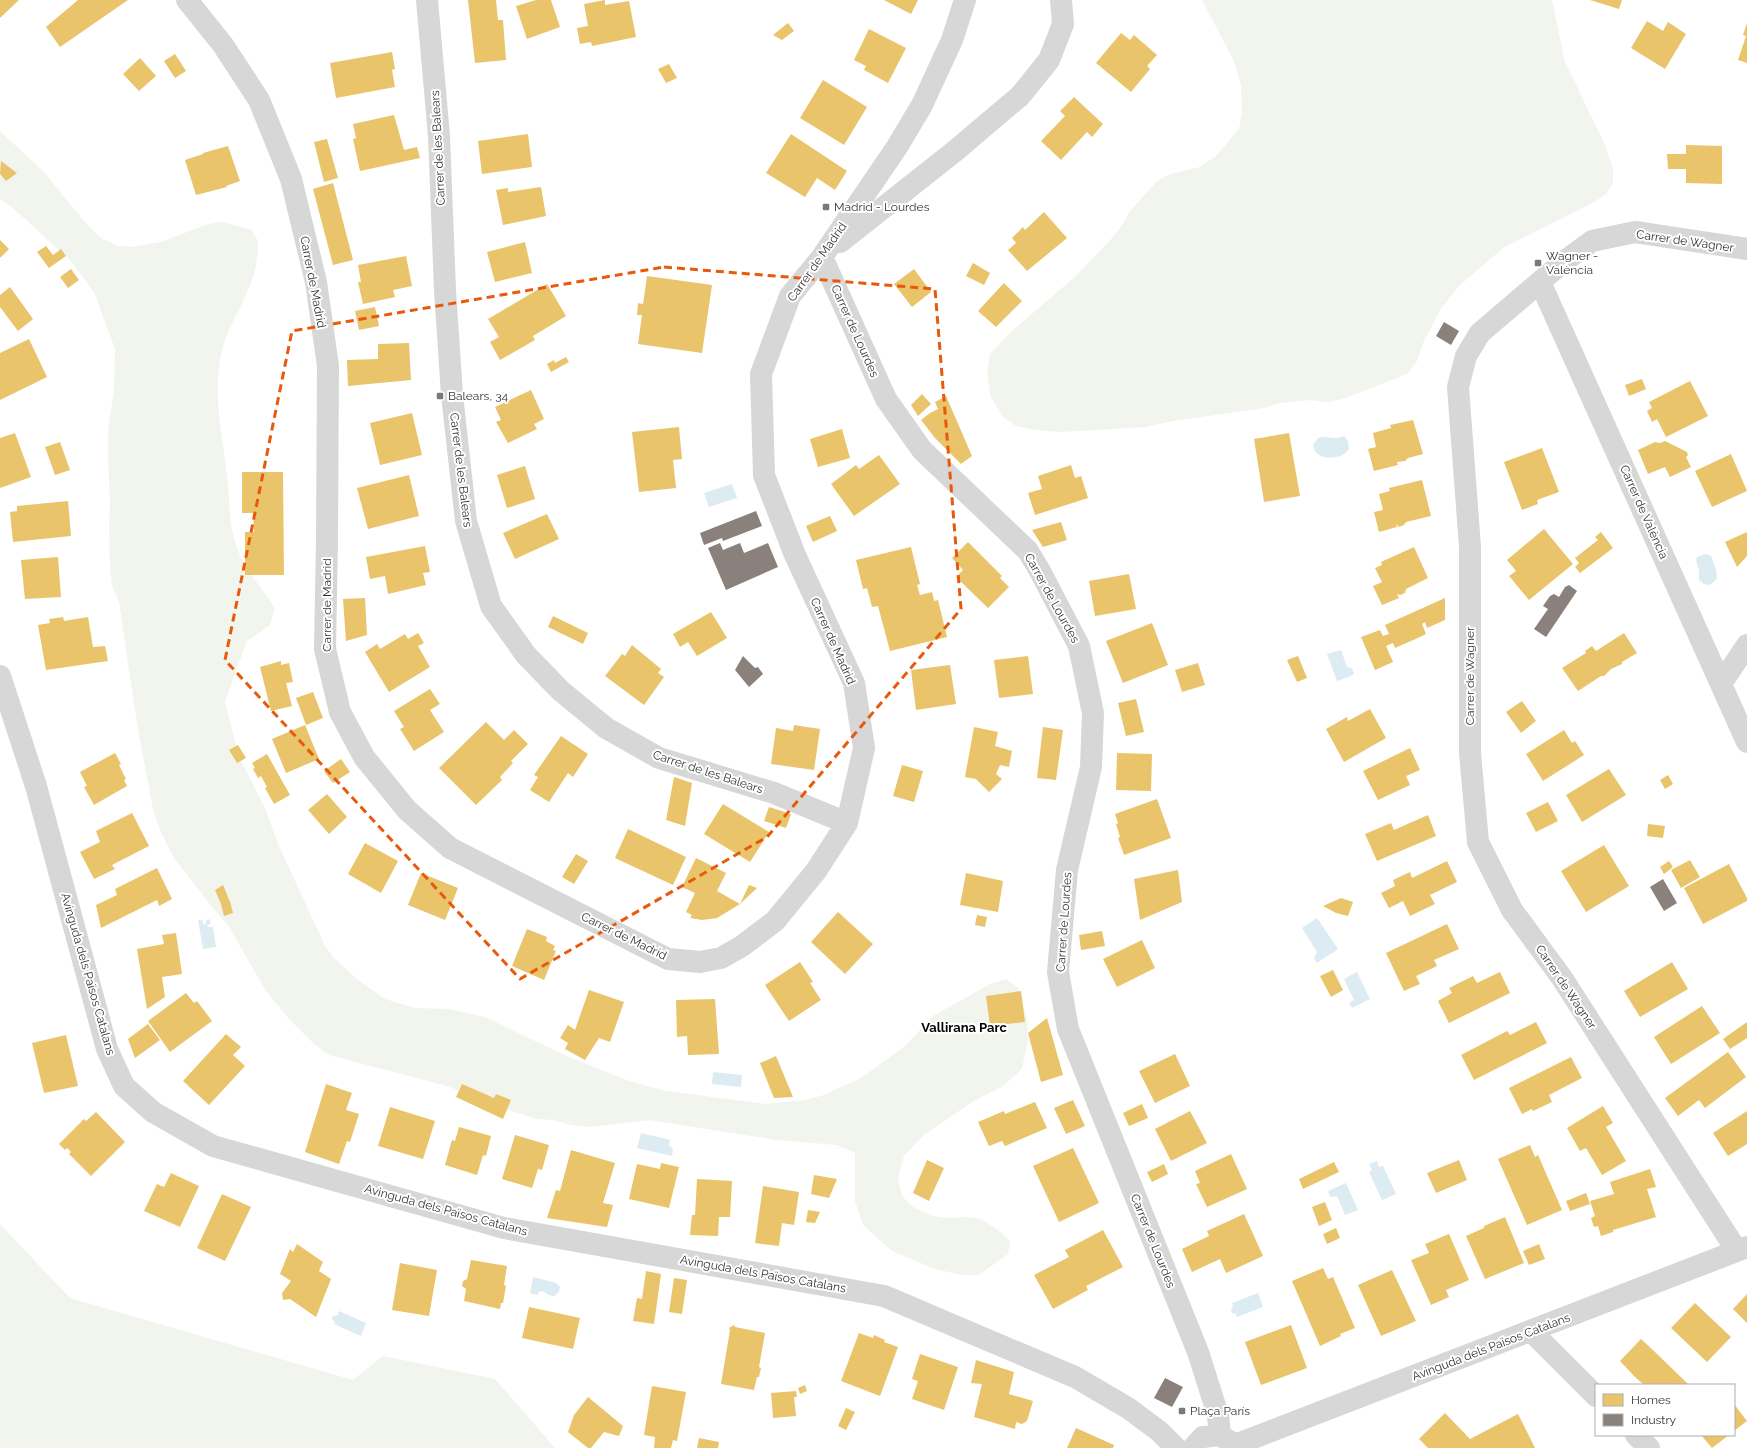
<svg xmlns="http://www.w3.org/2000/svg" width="1747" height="1448" viewBox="0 0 1747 1448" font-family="Raleway,sans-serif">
<rect width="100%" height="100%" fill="#fff"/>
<path fill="#f1f5ed" d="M1202 0H1552L1565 62 1605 145 1613 169V183L1606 194 1591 204 1503 248 1459 286 1440 310 1423 343 1417 361 1407 374 1343 399 1328 402 1311 400 1280 403 1264 408 1173 421 1145 427 1061 432 1036 430 1016 426 1002 416 990 395 987 373 990 354 1012 331 1077 275 1112 238 1123 224 1130 211 1157 181 1171 174 1200 167 1216 156 1239 129 1242 112 1241 86 1234 61Z
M0 131 43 171 89 227 101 238 118 246 132 247 161 242 208 224 223 222 252 230C254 234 258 239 258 244 259 248 257 254 257 259 252 296 228 320 221 355 212 397 224 442 228 484 230 508 229 530 239 553 248 573 263 590 275 608L270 625 247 641 225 701 239 757 265 808 278 844 325 946 334 958 358 980 385 999 415 1008 449 1009 485 1017 564 1055 629 1081 666 1091 766 1104 805 1100 824 1095 861 1078 905 1046 933 1016 990 984 1006 979 1018 988 1027 1019 1028 1039 1022 1069 1003 1086 972 1102 924 1135 904 1156 898 1178 902 1196 913 1207 932 1216 946 1218 966 1217 981 1219 998 1230 1010 1241 1008 1254 979 1275H962L935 1269 892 1251 863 1225 855 1201V1153L837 1145 776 1140 650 1120 589 1127 571 1125 553 1120 537 1119 506 1109 447 1086 329 1055 314 1044 289 1019 266 991 228 925 216 912 174 858 161 833 153 809 138 730 119 602 112 586 110 568 109 529 110 502 108 458V430L114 391 115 349 94 292 72 262 14 209 0 199Z
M0 1224 70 1298 353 1380 383 1356 495 1379 555 1448H0Z"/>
<path fill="#ddebf3" d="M1344 436 1348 441 1349 448C1345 460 1315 463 1313 445L1318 438C1328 435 1331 441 1344 436Z
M732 484 737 498 709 507 704 493Z
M1705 554 1711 556 1716 569 1717 579 1710 585 1704 584 1699 580V571L1696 560 1697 557Z
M1341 650 1347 667 1352 668 1354 674 1349 677 1337 681 1327 654Z
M1317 918 1338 949 1317 963 1314 958 1317 952 1302 928Z
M209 919 211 923 208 925 207 927H213L216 947 203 949 198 920H202L204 925 206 923V920Z
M1357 972 1370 999 1352 1008 1349 1003 1354 1000 1344 979Z
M713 1072 742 1075 741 1087 712 1084Z
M641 1133 670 1140 669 1145 673 1149 672 1156 637 1148Z
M1377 1161 1379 1167 1383 1166 1396 1194 1382 1200 1369 1172 1372 1170 1369 1164Z
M1346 1183 1358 1210 1345 1215 1337 1196 1330 1197 1328 1191Z
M533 1277 556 1283 560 1287 559 1292 554 1296 549 1295 542 1291 539 1292 538 1295 530 1293Z
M1258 1293 1263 1307 1237 1317 1236 1314 1232 1313 1231 1310 1233 1307 1232 1303Z
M339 1311 366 1323 361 1336 334 1324 335 1322 332 1319 333 1316 338 1315Z"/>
<path fill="#e9c46a" d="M0 0H19L0 18Z
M78 0H128L60 47 46 27Z
M468 0H496L498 20H503L506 60 475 63Z
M536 0H551L560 27 527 39 516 6Z
M605 0V5L629 1 636 37 592 46 591 42 580 44 577 28 588 26 584 4Z
M884 0H918L911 14Z
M1590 0H1622L1619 9Z
M1647 21 1663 31 1668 22 1686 34 1665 69 1631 48Z
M788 23 794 31 782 40 773 35Z
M1747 23V63L1738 60 1746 36 1743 35Z
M869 29 906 48 888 83 864 70 866 66 854 60Z
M1121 33 1130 40 1134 35 1157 55 1147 66 1150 69 1131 92 1096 63Z
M392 52 395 69 392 70 395 87 336 98 330 63Z
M175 54 186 71 175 78 164 61Z
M140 58 156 76 139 91 123 74Z
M669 64 677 78 666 83 658 69Z
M823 80 867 107 844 145 800 118Z
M1074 97 1103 124 1092 137 1087 132 1061 160 1041 141 1065 116 1060 111Z
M394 115 404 150 417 147 420 158 360 171 353 139 356 138 353 124Z
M528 134 532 167 482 174 478 141Z
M791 134 847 171 835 190 817 178 805 197 766 173Z
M327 139 338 178 324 182 314 142Z
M1686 145 1722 146V184L1686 183V169H1668L1667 154H1686Z
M228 146 240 181 226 186 227 187 196 195 185 160 203 154V153Z
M1 161 17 173 6 181 0 174Z
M333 183 353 260 333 265 313 189Z
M541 187 546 216 503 225 496 190 508 188V192Z
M1044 212 1067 238 1027 271 1008 250 1016 243 1012 238 1023 227 1025 230Z
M0 240 9 249 0 258Z
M525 242 532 273 495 282 487 252Z
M46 246 53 255 61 249 66 256 49 268 37 252Z
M406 256 412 286 393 290 395 297 363 304 358 282H361L358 265Z
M973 263 990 273 984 285 966 276Z
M71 269 79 280 68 288 60 277Z
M914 269 931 292 912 307 894 284Z
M647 276 712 285 702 353 638 344 642 315H637L638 303 643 304Z
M1004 283 1022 301 996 327 978 311Z
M547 284 566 316 533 336 535 340 500 360 490 342 499 337 488 319Z
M10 287 33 319 18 331 0 307V295Z
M375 307 379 326 359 330 355 311Z
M29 339 47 377 0 400V353Z
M409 343 411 380 348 386 347 360 378 359V344Z
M566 357 569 362 551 372 547 364 554 360 555 363Z
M1642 379 1646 389 1629 396 1625 385Z
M1690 381 1708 416 1666 437 1657 419 1652 422 1647 411 1652 408 1649 402Z
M531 390 544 419 534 424 537 429 508 443 496 422 501 420 495 407Z
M922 394 931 404 918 416 911 405Z
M946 396 972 456 961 464 935 438 921 420 930 413 938 409 935 402Z
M412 413 422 455 380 465 370 423Z
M1413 420 1423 454 1408 458 1405 461 1397 462 1398 465 1374 471 1368 449 1376 447 1373 433 1391 428 1390 425Z
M679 427 682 459 673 460 676 488 639 492 632 432Z
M842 429 850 458 818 467 810 439Z
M15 433 31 477 0 488V438Z
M1289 433 1300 496 1264 502 1254 439Z
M1665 441 1687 452 1688 455 1686 457 1691 467 1670 477 1665 467 1648 474 1638 450 1655 442 1660 443Z
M60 442 70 470 55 475 45 447Z
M1542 448 1559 492 1537 500 1538 504 1522 510 1504 462Z
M1731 454 1747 491 1712 507 1695 471Z
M879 455 900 484 854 516 831 484 856 465 859 469Z
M1071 465 1075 478 1081 476 1088 498 1035 515 1028 493 1042 489 1038 476Z
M525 466 535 499 507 508 497 475Z
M242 472H283L284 575H245V532H254L253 513H242Z
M409 475 419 516 368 529 357 488Z
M1422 480 1431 516 1406 522 1404 525 1399 527 1396 524 1397 527 1379 532 1374 512 1383 510 1379 494 1390 491 1389 488Z
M68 501 71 536 13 542 10 512 17 511V506Z
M547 514 559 539 515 559 503 533Z
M830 516 837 531 813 542 806 526Z
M1061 522 1067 540 1043 547 1032 530Z
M1544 529 1573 564 1529 600 1509 576 1516 571 1507 560Z
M1601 532 1613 548 1580 573 1575 567 1579 563 1575 558 1598 540 1595 537Z
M1747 532V556L1737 567 1725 542Z
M968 542 1002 576 1000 578 1009 587 988 608 956 577 963 570 952 558Z
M425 546 430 572 423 573 426 585 388 594 385 576 370 579 366 557Z
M911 547 920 584 917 585 920 595 932 592 934 601 938 600 947 637 890 651 878 606 872 607 867 588 863 589 856 560Z
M1414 547 1428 578 1406 589 1405 593 1400 595 1397 594 1399 598 1382 605 1373 586 1382 582 1375 568 1382 565 1381 562Z
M58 557 61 597 25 599 21 560Z
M1129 574 1136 609 1095 616 1089 581Z
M365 598 367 635 346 641 343 599Z
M1445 598V620L1427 628 1425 622 1422 624 1426 634 1420 637 1395 648 1393 643 1386 646 1393 662 1375 670 1361 637 1380 630 1383 636 1389 634 1385 625Z
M711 612 727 638 697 656 688 642 680 647 673 634Z
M553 616 588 633 583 644 548 627Z
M63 617 64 621 88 617 93 647 105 646 108 661 46 670 38 625 50 623 49 619Z
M1152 623 1168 665 1123 683 1106 641Z
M418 633 424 643 418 646 430 667 389 692 365 652 377 644 380 649 405 634 408 639Z
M1624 633 1637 653 1622 662V664L1611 669 1604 676H1601L1578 691 1562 668 1586 653 1585 651 1592 646 1596 651Z
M632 645 661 669 658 673 664 677 644 705 605 676 622 654 625 656Z
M1028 656 1033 694 999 698 994 660Z
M1298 656 1307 678 1297 682 1287 660Z
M281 661V665L289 663 293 682 286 683 292 706 271 711 260 667Z
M1198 663 1205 685 1182 692 1175 670Z
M950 665 956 704 916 710 911 670Z
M430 689 440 704 430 710 444 732 414 751 400 729 404 727 394 711Z
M313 692 323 718 306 725 296 698Z
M1136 699 1144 732 1126 736 1118 703Z
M1522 701 1536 721 1521 733 1506 712Z
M1370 709 1386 738 1344 762 1326 729 1347 717 1348 721Z
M486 722 504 740 514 730 528 744 511 761 513 763 500 777 502 780 476 805 439 768Z
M305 725 319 759 286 773 272 739Z
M794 725 820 729 814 770 771 764 776 728 793 731Z
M974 727 998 732 995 746 1012 751 1009 767 1000 765 996 774 1002 779 989 792 976 779 965 777Z
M1043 727 1063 730 1056 780 1037 778Z
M1564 730 1572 743 1575 741 1584 755 1543 781 1526 754Z
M561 736 588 754 573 777 568 773 549 802 530 790 538 777 534 775Z
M238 745 246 758 237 763 229 750Z
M1410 748 1420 770 1406 776 1410 785 1378 800 1363 771Z
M115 753 121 764 119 765 126 779 124 780 127 786 94 805 84 787 87 786 80 772Z
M1117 753 1152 754 1151 791 1116 790Z
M267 754 290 795 274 804 265 788 267 787 261 776 258 778 253 769 255 768 252 763Z
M341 759 350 772 333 783 324 771Z
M902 765 923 771 914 802 893 796Z
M1609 769 1626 795 1582 822 1566 795Z
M1668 775 1673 784 1665 789 1660 780Z
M674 777 692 783 685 826 666 820Z
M327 794 347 817 329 834 308 810Z
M1157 799 1171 838 1124 855 1118 838 1120 837 1116 824 1118 823 1115 814Z
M1548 802 1558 821 1536 832 1526 813Z
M723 804 769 832 750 862 704 834Z
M769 807 791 814 786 828 764 821Z
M132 813 149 846 112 865 115 869 94 879 80 852 100 842 96 831Z
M1428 815 1436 836 1377 861 1365 834 1391 823 1394 830Z
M1648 824 1665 826 1663 838 1647 836Z
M628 829 686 857 673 885 615 858Z
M365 843 398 861 381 893 348 874Z
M1604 845 1629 886 1586 912 1561 871Z
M576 854 588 861 574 884 562 877Z
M696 858 726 873 717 891 740 904 717 918 702 920 690 918 692 915 686 912 695 893 682 887Z
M1690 860 1700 877 1681 888 1671 870Z
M1447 861 1457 882 1430 895 1435 904 1410 916 1403 901 1389 908 1381 893 1395 886 1393 880 1410 872 1412 878Z
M1669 861 1673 867 1664 874 1660 867Z
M1729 864 1747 898V901L1703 924 1684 888Z
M157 868 172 899 159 906 157 900 101 928 96 905 117 895 115 889Z
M1178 870 1182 902 1140 920 1134 879Z
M421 873 458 888 445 920 408 905Z
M966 873 1003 881 998 912 960 905Z
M223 885 230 902 233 913 224 916 221 904 215 890Z
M749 885 757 888 740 904Z
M1341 898 1353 902 1348 916 1336 913 1323 906Z
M838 912 873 944 845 974 811 942Z
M977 915 987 917 985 927 975 925Z
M1447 924 1459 949 1434 960 1437 966 1416 976 1420 984 1404 991 1386 953Z
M527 929 547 937 546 941 555 946 553 950 556 951 544 980 512 966Z
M1102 931 1105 946 1081 950 1079 935Z
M176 933 182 974 162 977 165 997 147 1009 137 949 164 944 162 935Z
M1142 940 1155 968 1117 987 1103 959Z
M800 962 813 982 810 983 821 1000 789 1021 765 985Z
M1672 962 1688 989 1640 1017 1624 991Z
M1333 970 1343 990 1331 997 1320 976Z
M1500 972 1510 993 1449 1023 1438 1001 1452 993 1449 988 1473 976 1477 983Z
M589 990 624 1002 610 1042 599 1038 585 1060 565 1049 568 1043 560 1038 568 1025 575 1030Z
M1021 991 1025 1022 990 1026 986 996Z
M186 993 194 1003 197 1001 212 1021 170 1052 148 1021Z
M715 999 719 1054 688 1055 687 1036 677 1037 676 1000Z
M1702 1006 1720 1033 1671 1064 1654 1037Z
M1047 1018 1063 1075 1041 1082 1028 1033Z
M1536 1022 1547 1043 1474 1080 1461 1055 1507 1031 1510 1035Z
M1747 1022V1038L1730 1049 1723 1039Z
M148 1024 160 1040 135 1058 128 1039Z
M226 1034 241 1047 233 1055 245 1066 209 1105 183 1081Z
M66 1035 78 1086 44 1093 32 1043Z
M1728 1052 1746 1077 1705 1108 1699 1100 1678 1116 1665 1098Z
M1175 1054 1190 1086 1155 1103 1139 1071Z
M776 1056 793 1097 774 1098 760 1063Z
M1571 1057 1582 1078 1549 1095 1552 1102 1533 1111 1532 1109 1522 1114 1509 1088Z
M326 1084 352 1093 346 1110 359 1114 350 1142 347 1141 339 1164 305 1152Z
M462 1084 494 1098 496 1094 511 1100 503 1119 456 1097Z
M1073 1100 1085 1126 1066 1134 1054 1108Z
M1035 1102 1047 1128 1005 1146 1002 1141 989 1146 978 1122 1004 1111 1005 1114Z
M1142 1104 1148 1118 1129 1126 1123 1113Z
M1603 1106 1613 1123 1606 1127 1626 1161 1602 1175 1586 1148 1580 1151 1567 1128Z
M390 1107 435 1121 423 1159 378 1146Z
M1190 1111 1207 1143 1171 1161 1155 1129Z
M1747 1111V1144L1728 1156 1713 1133Z
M96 1112 125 1142 91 1176 69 1154 71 1152 67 1148 65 1150 59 1144 84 1119 86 1121Z
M459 1127 491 1136 486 1156 483 1155 477 1175 445 1165 452 1140 455 1141Z
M515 1135 549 1145 542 1170 538 1169 532 1188 502 1179Z
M1530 1145 1535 1157 1538 1155 1562 1210 1527 1225 1498 1159Z
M1073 1148 1099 1203 1059 1222 1033 1166Z
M571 1150 615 1163 603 1203 613 1205 607 1227 547 1218 556 1190 560 1191Z
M1231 1154 1247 1189 1207 1207 1196 1184 1200 1183 1195 1171Z
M927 1160 944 1168 929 1201 913 1193Z
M1459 1160 1467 1180 1436 1193 1427 1173Z
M1334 1162 1339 1172 1303 1189 1299 1179Z
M661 1163 679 1167 669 1208 629 1199 637 1164 660 1169Z
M1164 1164 1168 1174 1152 1182 1147 1172Z
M1650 1169 1656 1187 1647 1189 1656 1217 1613 1230V1232L1601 1236 1598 1226 1594 1227 1591 1218 1595 1216 1590 1201 1614 1194 1610 1182Z
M171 1173 199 1186 180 1227 144 1211 157 1184 164 1187Z
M814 1175 837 1179 829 1198 811 1194Z
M697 1179 732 1181 730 1217H719L718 1236 690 1235 692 1215H695Z
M763 1186 799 1192 794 1225 782 1223 779 1246 755 1243Z
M1586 1193 1590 1204 1570 1211 1566 1201Z
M222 1194 251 1207 225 1261 197 1248Z
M1325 1202 1332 1220 1319 1226 1312 1207Z
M808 1210 820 1212 815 1223 806 1222Z
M1244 1214 1263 1256 1226 1273 1220 1259 1192 1272 1182 1249 1209 1236 1207 1231Z
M1505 1217 1524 1263 1485 1279 1466 1236 1484 1228V1226Z
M1336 1228 1340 1238 1327 1244 1323 1234Z
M1103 1230 1123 1267 1086 1286 1088 1290 1053 1309 1034 1275 1069 1257 1065 1250Z
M1449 1234 1469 1280 1446 1290 1449 1297 1431 1305 1411 1260 1429 1253 1425 1244Z
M297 1244 323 1262 319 1271 331 1279 316 1317 290 1299 283 1300 282 1293 291 1281 280 1274 290 1249 293 1252Z
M1539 1244 1545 1259 1529 1265 1523 1251Z
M471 1260 507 1266 504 1285 506 1286 503 1303H501L500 1309 464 1301 466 1289 462 1286 463 1281 467 1279Z
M400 1263 437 1270 429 1316 392 1310Z
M1323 1268 1328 1279 1333 1277 1355 1328 1340 1334 1341 1336 1320 1346 1292 1281Z
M1392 1270 1416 1321 1381 1336 1358 1285Z
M646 1271 661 1274 654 1324 633 1321 637 1298 642 1299Z
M674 1278 687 1280 682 1314 669 1312Z
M1747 1294V1323L1733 1309Z
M1695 1303 1731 1337 1707 1362 1671 1328Z
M529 1307 580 1318 573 1349 522 1338Z
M734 1325 735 1327 765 1333 759 1367 761 1368 759 1377H757L754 1390 721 1384 730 1330 729 1328Z
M1291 1325 1307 1368 1261 1385 1245 1342Z
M859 1333 873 1338 874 1335 885 1340 884 1342 898 1347 880 1396 841 1381Z
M1641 1339 1655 1352 1689 1385H1644L1634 1376 1620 1361Z
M920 1354 958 1367 944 1410 912 1399 918 1381 912 1379Z
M976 1360 1014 1372 1009 1394 1033 1401 1027 1421 1022 1424 1016 1422 1015 1429 974 1417 982 1384 971 1383Z
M805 1385 807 1391 800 1394 798 1388Z
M652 1386 686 1392 677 1441 673 1440 671 1448H654L655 1437 644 1435Z
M796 1391 797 1397H794L796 1416 773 1418 771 1393Z
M588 1397 623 1426 619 1436 604 1432 591 1448H588L568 1432 574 1415Z
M1734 1404 1747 1421 1734 1431Z
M846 1408 855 1412 846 1430 838 1426Z
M1445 1413 1470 1439 1518 1414 1535 1448H1428L1419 1439Z
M1076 1428 1114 1445 1113 1448H1067Z
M1701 1435H1729L1712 1448Z
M699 1438 719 1442 718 1448H697Z"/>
<path fill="#8a817c" d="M1444 322 1459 331 1451 345 1436 336Z
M756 511 762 526 723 541 722 538 704 545 700 533Z
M720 543 723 550 740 543 744 553 768 543 778 567 726 590 708 548Z
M1569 585 1577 591 1546 637 1534 629 1548 609 1543 606 1550 596 1554 594 1559 597 1565 587Z
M743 656 755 668 758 667 763 674 749 687 735 670Z
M1663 879 1677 903 1664 911 1650 887Z
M1165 1378 1183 1387 1172 1407 1154 1398Z"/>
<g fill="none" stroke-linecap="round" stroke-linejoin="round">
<path stroke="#d7d7d7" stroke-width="22" d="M187 0 223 45 259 100 291 179 316 282 328 366 327 540 325 649 340 712 364 757 407 810 450 848 668 959 700 962 721 958 742 946 775 921 816 871 847 823 864 748 854 683 795 555 764 475 761 374 790 296 822 257 897 147 922 105 952 40 965 0
M427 0 439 136 445 290 452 395 466 521 491 606 526 655 561 691 606 728 659 758 774 793 847 823
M840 242 955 151 1020 96 1049 60 1063 24 1061 0
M822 257 886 399 922 450 1028 551 1041 573 1079 646 1093 713 1091 767 1067 870 1058 972 1068 1029 1198 1352 1218 1415 1220 1435
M1540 282 1747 742
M0 676 36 786 107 1049 124 1086 153 1112 213 1146 504 1228 884 1296 1075 1377 1128 1408 1159 1431 1176 1448
M1721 684 1747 645
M1737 1251 1562 978 1512 910 1478 842 1470 753V547L1458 387 1466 356 1480 333 1562 263 1592 241 1635 232 1747 249
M1531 1331 1596 1396
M1636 1435 1649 1448
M1235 1445 1747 1247
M1193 1448 1203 1437 1220 1435 1232 1443"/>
</g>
<path fill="none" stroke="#e8590c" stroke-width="3" stroke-dasharray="8 5" stroke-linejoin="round" d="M664 267 935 289 961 609 767 837 520 979 225 660 292 331Z"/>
<g fill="#7a7a7a" stroke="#fff" stroke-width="1.5">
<rect x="822" y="203" width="8" height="8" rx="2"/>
<rect x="1534" y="259" width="8" height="8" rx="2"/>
<rect x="436" y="392" width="8" height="8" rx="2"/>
<rect x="1178" y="1407" width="8" height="8" rx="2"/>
</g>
<g text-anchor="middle" stroke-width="4" stroke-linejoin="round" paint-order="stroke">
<g font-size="12" fill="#333" stroke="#fff">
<text transform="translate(438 148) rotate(-93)" y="4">Carrer de les Balears</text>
<text transform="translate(1685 241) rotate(8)" y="4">Carrer de Wagner</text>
<text transform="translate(817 262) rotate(-55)" y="4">Carrer de Madrid</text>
<text transform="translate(313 282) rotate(79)" y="4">Carrer de Madrid</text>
<text transform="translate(855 331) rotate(66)" y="4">Carrer de Lourdes</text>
<text transform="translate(461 470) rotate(83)" y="4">Carrer de les Balears</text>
<text transform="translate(1644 512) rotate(66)" y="4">Carrer de València</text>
<text transform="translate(1052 598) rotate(61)" y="4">Carrer de Lourdes</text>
<text transform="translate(327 605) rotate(-90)" y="4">Carrer de Madrid</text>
<text transform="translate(833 641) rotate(66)" y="4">Carrer de Madrid</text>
<text transform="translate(1470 676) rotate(-90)" y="4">Carrer de Wagner</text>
<text transform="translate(708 772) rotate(18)" y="4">Carrer de les Balears</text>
<text transform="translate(1064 922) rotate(-86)" y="4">Carrer de Lourdes</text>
<text transform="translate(624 936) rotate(26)" y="4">Carrer de Madrid</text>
<text transform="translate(88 974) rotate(74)" y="4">Avinguda dels Països Catalans</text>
<text transform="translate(1566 987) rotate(56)" y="4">Carrer de Wagner</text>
<text transform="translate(446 1210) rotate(15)" y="4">Avinguda dels Països Catalans</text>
<text transform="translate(1153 1241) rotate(68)" y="4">Carrer de Lourdes</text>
<text transform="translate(763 1274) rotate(10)" y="4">Avinguda dels Països Catalans</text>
<text transform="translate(1491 1347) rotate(-21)" y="4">Avinguda dels Països Catalans</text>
</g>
<g font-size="12" fill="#333" stroke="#fff" text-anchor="start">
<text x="834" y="211">Madrid - Lourdes</text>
<text x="1546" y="260">Wagner -<tspan x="1546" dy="14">València</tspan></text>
<text x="448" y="400">Balears, 34</text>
<text x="1190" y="1415">Plaça París</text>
</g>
<g font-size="13" font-weight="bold" fill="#000" stroke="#fff">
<text x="964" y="1032">Vallirana Parc</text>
</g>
</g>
<rect x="1595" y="1384" width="140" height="52" fill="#ffffff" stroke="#adadad"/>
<rect x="1603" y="1394" width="20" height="12" fill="#e9c46a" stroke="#adadad"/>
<text x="1631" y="1404" font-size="12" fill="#333333">Homes</text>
<rect x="1603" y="1414" width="20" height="12" fill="#8a817c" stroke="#adadad"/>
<text x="1631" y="1424" font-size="12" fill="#333333">Industry</text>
</svg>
